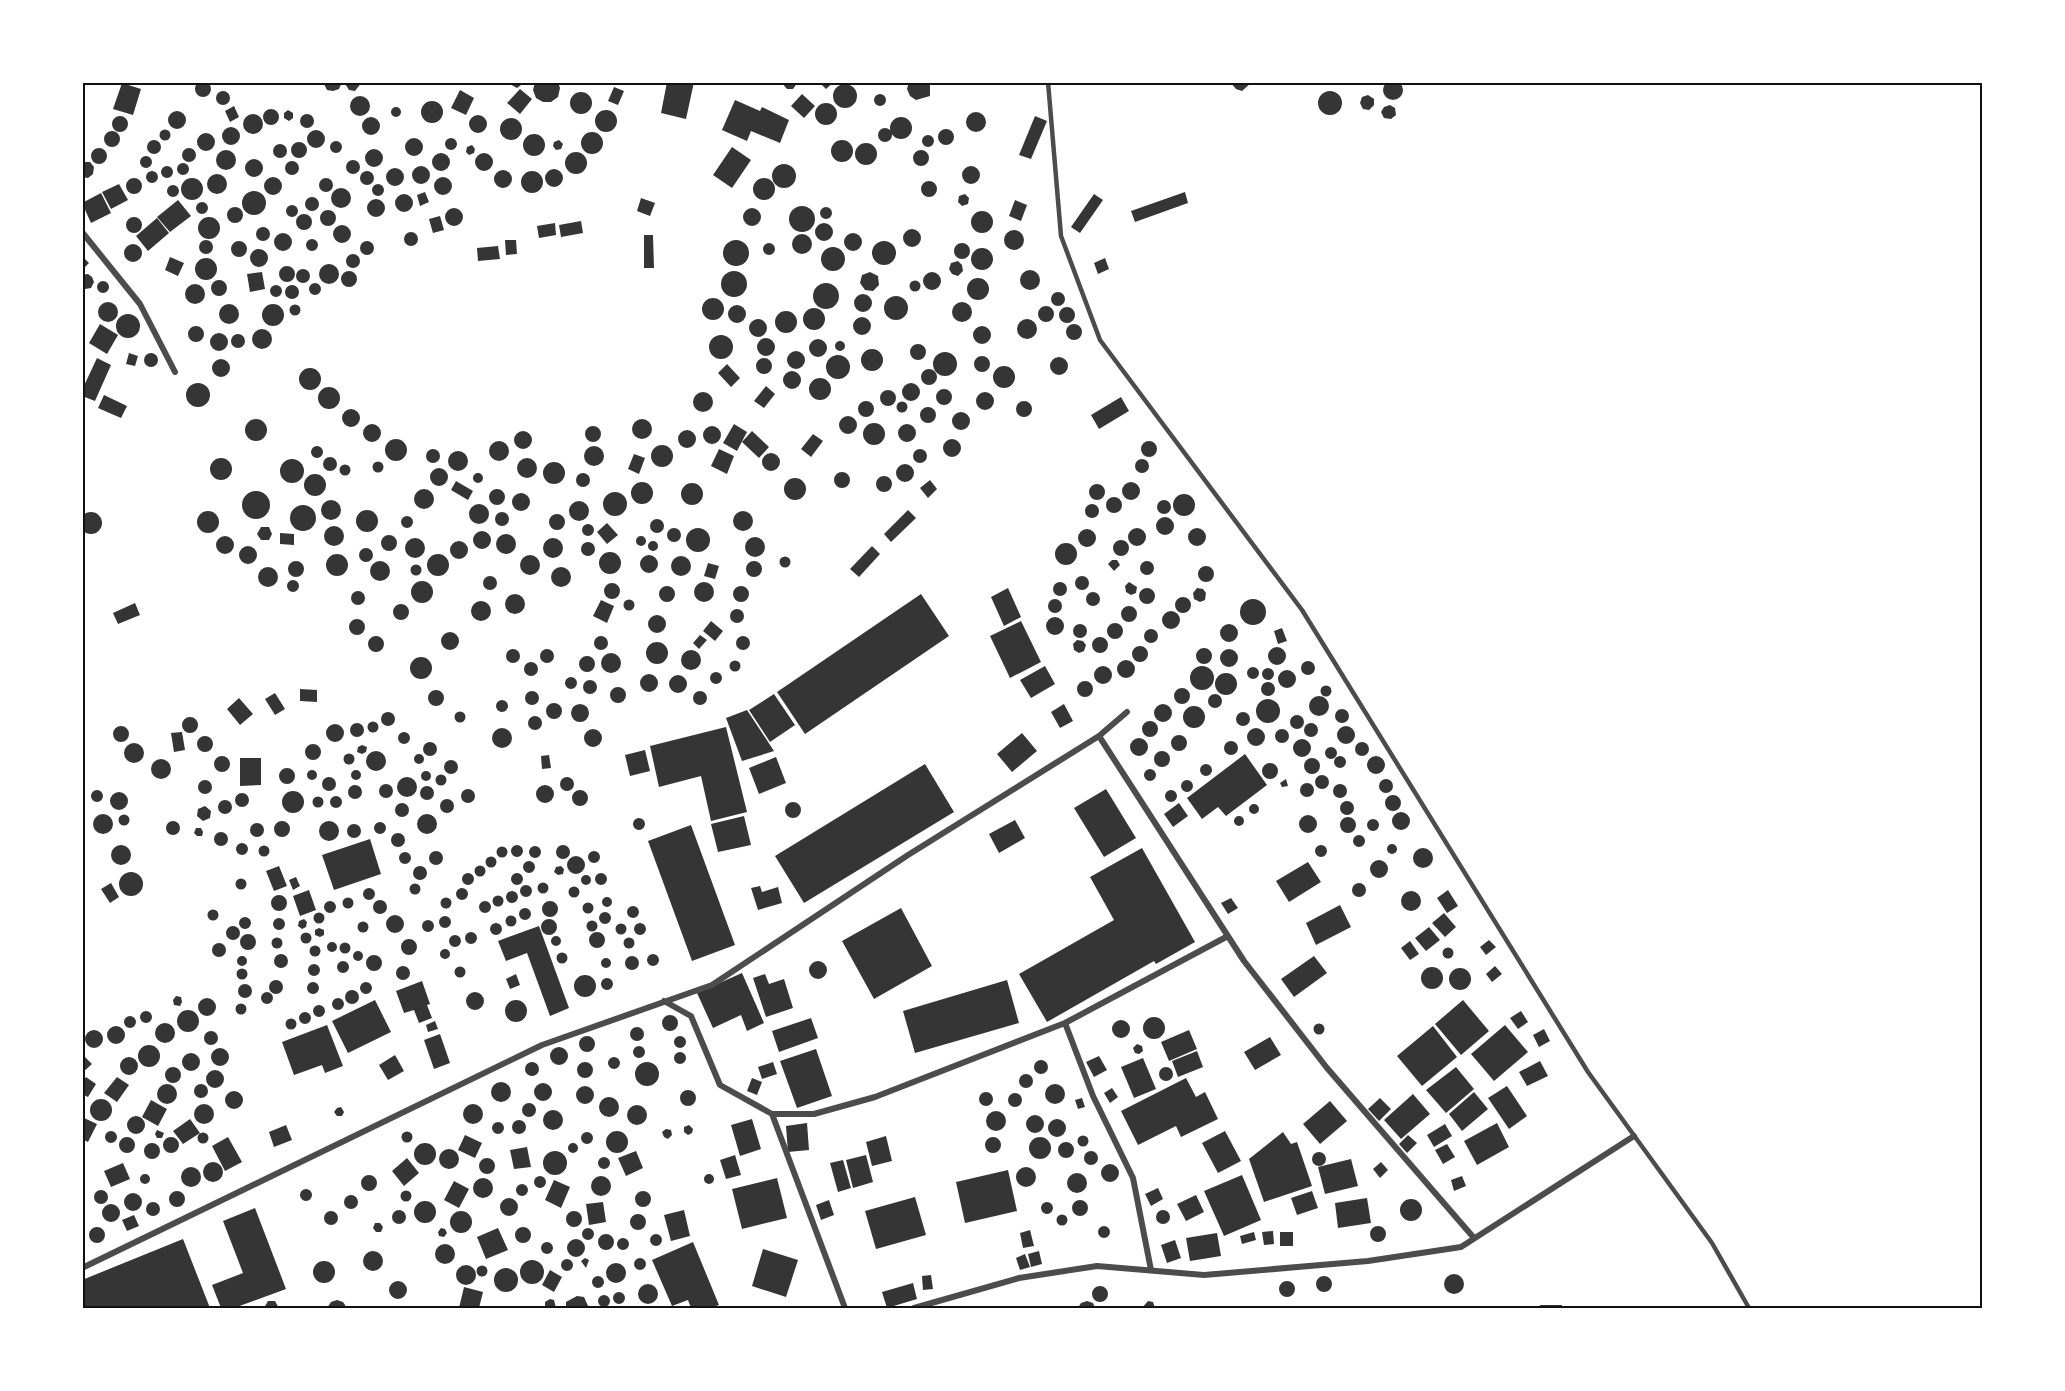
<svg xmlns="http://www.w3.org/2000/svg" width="2065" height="1391" viewBox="0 0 2065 1391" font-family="'Fira Sans',sans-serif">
<rect width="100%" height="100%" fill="#fff"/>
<path fill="#353535" d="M1383 90a10 10 0 1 1 20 0a10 10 0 1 1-20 0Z
M195 89a8 8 0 1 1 16 0a8 8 0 1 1-16 0Z
M323 82H342L339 89 333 91 327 90Z
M344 82H362L355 91 349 90Z
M506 82H525L517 88Z
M535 82H558L560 88 558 97 551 102H543L536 98 533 90Z
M667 82H694L686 119 661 113Z
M781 82H798L793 89H787Z
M819 82H834L826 89Z
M909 82H930V96L916 100 910 96 907 89Z
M1230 82H1252L1242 91 1236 89Z
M122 83 141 89 133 115 113 109Z
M833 96a12 12 0 1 1 24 0a12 12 0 1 1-24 0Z
M614 87 624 91 618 105 608 101Z
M520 89 532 99 520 114 507 103Z
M460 90 474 98 466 115 451 108Z
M1318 103a12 12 0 1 1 24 0a12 12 0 1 1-24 0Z
M216 98a7 7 0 1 1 14 0a7 7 0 1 1-14 0Z
M570 103a11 11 0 1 1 22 0a11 11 0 1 1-22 0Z
M874 100a6 6 0 1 1 12 0a6 6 0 1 1-12 0Z
M802 94 815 106 804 118 791 106Z
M1368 95 1374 99V105L1369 110 1363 109 1360 103 1362 97Z
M350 106a10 10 0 1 1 20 0a10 10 0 1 1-20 0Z
M735 100 760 111 762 107 789 120 780 143 751 131 747 141 722 130Z
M421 112a11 11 0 1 1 22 0a11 11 0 1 1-22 0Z
M815 114a11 11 0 1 1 22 0a11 11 0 1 1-22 0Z
M1390 105 1395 108 1396 115 1391 119 1384 118 1381 112 1384 107Z
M234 106 239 117 230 122 225 111Z
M391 112a5 5 0 1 1 10 0a5 5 0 1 1-10 0Z
M263 117a8 8 0 1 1 16 0a8 8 0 1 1-16 0Z
M288 110 293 113V118L289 121 284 118V113Z
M595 121a11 11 0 1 1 22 0a11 11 0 1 1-22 0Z
M168 120a9 9 0 1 1 18 0a9 9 0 1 1-18 0Z
M966 122a10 10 0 1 1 20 0a10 10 0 1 1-20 0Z
M300 121a7 7 0 1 1 14 0a7 7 0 1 1-14 0Z
M243 124a10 10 0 1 1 20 0a10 10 0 1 1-20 0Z
M469 124a9 9 0 1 1 18 0a9 9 0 1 1-18 0Z
M112 124a8 8 0 1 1 16 0a8 8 0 1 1-16 0Z
M1035 116 1047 121 1031 159 1019 155Z
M362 126a9 9 0 1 1 18 0a9 9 0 1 1-18 0Z
M890 128a11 11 0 1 1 22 0a11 11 0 1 1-22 0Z
M500 129a11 11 0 1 1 22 0a11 11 0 1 1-22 0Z
M222 136a9 9 0 1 1 18 0a9 9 0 1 1-18 0Z
M878 135a7 7 0 1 1 14 0a7 7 0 1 1-14 0Z
M938 137a8 8 0 1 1 16 0a8 8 0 1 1-16 0Z
M159.5 135a5.5 5.5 0 1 1 11 0a5.5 5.5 0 1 1-11 0Z
M307 139a9 9 0 1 1 18 0a9 9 0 1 1-18 0Z
M104 139a8 8 0 1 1 16 0a8 8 0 1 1-16 0Z
M581 143a11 11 0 1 1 22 0a11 11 0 1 1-22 0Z
M197 142a9 9 0 1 1 18 0a9 9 0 1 1-18 0Z
M523 145a11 11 0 1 1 22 0a11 11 0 1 1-22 0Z
M922 141a6 6 0 1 1 12 0a6 6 0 1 1-12 0Z
M445 144a6 6 0 1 1 12 0a6 6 0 1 1-12 0Z
M405 147a9 9 0 1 1 18 0a9 9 0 1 1-18 0Z
M559 140 563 144 561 149 556 150 553 146 554 142Z
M831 151a11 11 0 1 1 22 0a11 11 0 1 1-22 0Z
M147 147a7 7 0 1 1 14 0a7 7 0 1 1-14 0Z
M330 147a6 6 0 1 1 12 0a6 6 0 1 1-12 0Z
M291 150a8 8 0 1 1 16 0a8 8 0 1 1-16 0Z
M855 154a11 11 0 1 1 22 0a11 11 0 1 1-22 0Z
M273 151a7 7 0 1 1 14 0a7 7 0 1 1-14 0Z
M472 145 475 149 474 153 469 155 466 152 467 147Z
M732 147 751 160 732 188 713 175Z
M91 156a8 8 0 1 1 16 0a8 8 0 1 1-16 0Z
M182 155a7 7 0 1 1 14 0a7 7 0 1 1-14 0Z
M365 158a9 9 0 1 1 18 0a9 9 0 1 1-18 0Z
M913 158a8 8 0 1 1 16 0a8 8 0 1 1-16 0Z
M216 160a10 10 0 1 1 20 0a10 10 0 1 1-20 0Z
M565 163a11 11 0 1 1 22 0a11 11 0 1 1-22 0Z
M475 162a9 9 0 1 1 18 0a9 9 0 1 1-18 0Z
M432 162a9 9 0 1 1 18 0a9 9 0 1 1-18 0Z
M140 162a6 6 0 1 1 12 0a6 6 0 1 1-12 0Z
M245 168a9 9 0 1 1 18 0a9 9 0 1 1-18 0Z
M346 167a7 7 0 1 1 14 0a7 7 0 1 1-14 0Z
M285 168a7 7 0 1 1 14 0a7 7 0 1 1-14 0Z
M84 162H90L94 167 93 174 88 178 82 177Z
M177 169a6 6 0 1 1 12 0a6 6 0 1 1-12 0Z
M772 176a12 12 0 1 1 24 0a12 12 0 1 1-24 0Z
M161 172a6 6 0 1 1 12 0a6 6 0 1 1-12 0Z
M962 175a9 9 0 1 1 18 0a9 9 0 1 1-18 0Z
M412 175a9 9 0 1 1 18 0a9 9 0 1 1-18 0Z
M386 177a9 9 0 1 1 18 0a9 9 0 1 1-18 0Z
M545 178a9 9 0 1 1 18 0a9 9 0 1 1-18 0Z
M494 179a9 9 0 1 1 18 0a9 9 0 1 1-18 0Z
M146 177a6 6 0 1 1 12 0a6 6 0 1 1-12 0Z
M521 182a11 11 0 1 1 22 0a11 11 0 1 1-22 0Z
M360 178a7 7 0 1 1 14 0a7 7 0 1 1-14 0Z
M207 184a10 10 0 1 1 20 0a10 10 0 1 1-20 0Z
M434 186a9 9 0 1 1 18 0a9 9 0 1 1-18 0Z
M264 186a9 9 0 1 1 18 0a9 9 0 1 1-18 0Z
M126 186a8 8 0 1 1 16 0a8 8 0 1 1-16 0Z
M319 185a7 7 0 1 1 14 0a7 7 0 1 1-14 0Z
M753 189a11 11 0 1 1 22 0a11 11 0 1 1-22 0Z
M181 189a11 11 0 1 1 22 0a11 11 0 1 1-22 0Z
M921 189a8 8 0 1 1 16 0a8 8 0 1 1-16 0Z
M372 190a6 6 0 1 1 12 0a6 6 0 1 1-12 0Z
M119 184 128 200 111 209 102 192Z
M167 191a6 6 0 1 1 12 0a6 6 0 1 1-12 0Z
M331 198a10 10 0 1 1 20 0a10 10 0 1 1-20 0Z
M242 203a12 12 0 1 1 24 0a12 12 0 1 1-24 0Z
M425 192 429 202 420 206 417 195Z
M1185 192 1188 203 1135 222 1131 211Z
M101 193 111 213 91 223 82 203Z
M965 194 969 198 968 204 962 206 958 202 959 196Z
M1094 194 1103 200 1080 233 1071 227Z
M395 203a9 9 0 1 1 18 0a9 9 0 1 1-18 0Z
M305 204a7 7 0 1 1 14 0a7 7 0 1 1-14 0Z
M641 198 655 203 650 216 637 211Z
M367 208a9 9 0 1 1 18 0a9 9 0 1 1-18 0Z
M178 200 191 216 170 232 157 217Z
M1015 200 1027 205 1021 221 1009 216Z
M196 208a6 6 0 1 1 12 0a6 6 0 1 1-12 0Z
M286 211a6 6 0 1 1 12 0a6 6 0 1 1-12 0Z
M789 219a13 13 0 1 1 26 0a13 13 0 1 1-26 0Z
M227 215a8 8 0 1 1 16 0a8 8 0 1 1-16 0Z
M820 213a6 6 0 1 1 12 0a6 6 0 1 1-12 0Z
M743 217a9 9 0 1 1 18 0a9 9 0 1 1-18 0Z
M445 217a9 9 0 1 1 18 0a9 9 0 1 1-18 0Z
M320 218a8 8 0 1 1 16 0a8 8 0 1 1-16 0Z
M971 222a11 11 0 1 1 22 0a11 11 0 1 1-22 0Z
M296 222a8 8 0 1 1 16 0a8 8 0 1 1-16 0Z
M440 216 444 230 433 233 429 219Z
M126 225a8 8 0 1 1 16 0a8 8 0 1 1-16 0Z
M198 228a11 11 0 1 1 22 0a11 11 0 1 1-22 0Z
M157 218 169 233 148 251 136 236Z
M581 221 583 233 561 237 559 225Z
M555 223 556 235 539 238 537 226Z
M815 232a9 9 0 1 1 18 0a9 9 0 1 1-18 0Z
M333 234a9 9 0 1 1 18 0a9 9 0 1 1-18 0Z
M256 234a7 7 0 1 1 14 0a7 7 0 1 1-14 0Z
M903 238a9 9 0 1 1 18 0a9 9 0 1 1-18 0Z
M1004 240a10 10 0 1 1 20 0a10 10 0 1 1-20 0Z
M404 239a7 7 0 1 1 14 0a7 7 0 1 1-14 0Z
M844 242a9 9 0 1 1 18 0a9 9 0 1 1-18 0Z
M274 242a9 9 0 1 1 18 0a9 9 0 1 1-18 0Z
M792 244a10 10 0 1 1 20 0a10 10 0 1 1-20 0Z
M644 235H653L654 268H644Z
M306 245a6 6 0 1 1 12 0a6 6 0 1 1-12 0Z
M199 247a7 7 0 1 1 14 0a7 7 0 1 1-14 0Z
M723 253a13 13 0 1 1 26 0a13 13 0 1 1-26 0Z
M505 240H516L517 254 506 255Z
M872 253a12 12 0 1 1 24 0a12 12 0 1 1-24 0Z
M360 248a7 7 0 1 1 14 0a7 7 0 1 1-14 0Z
M231 249a8 8 0 1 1 16 0a8 8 0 1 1-16 0Z
M763 249a6 6 0 1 1 12 0a6 6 0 1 1-12 0Z
M954 251a8 8 0 1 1 16 0a8 8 0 1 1-16 0Z
M124 253a9 9 0 1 1 18 0a9 9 0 1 1-18 0Z
M498 246 500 259 478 261 477 248Z
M821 259a12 12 0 1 1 24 0a12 12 0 1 1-24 0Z
M971 259a11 11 0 1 1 22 0a11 11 0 1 1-22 0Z
M250 258a9 9 0 1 1 18 0a9 9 0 1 1-18 0Z
M346 261a7 7 0 1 1 14 0a7 7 0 1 1-14 0Z
M82 256 89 263 82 270Z
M170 257 184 263 178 276 165 270Z
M1105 258 1109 269 1098 274 1094 263Z
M195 269a11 11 0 1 1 22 0a11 11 0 1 1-22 0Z
M958 261 962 265 963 271 958 276 952 274 949 269 951 263Z
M319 274a10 10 0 1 1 20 0a10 10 0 1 1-20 0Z
M279 274a8 8 0 1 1 16 0a8 8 0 1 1-16 0Z
M296 276a7 7 0 1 1 14 0a7 7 0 1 1-14 0Z
M1020 280a10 10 0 1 1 20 0a10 10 0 1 1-20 0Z
M721 284a13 13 0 1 1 26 0a13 13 0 1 1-26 0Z
M341 279a8 8 0 1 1 16 0a8 8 0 1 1-16 0Z
M923 281a9 9 0 1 1 18 0a9 9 0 1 1-18 0Z
M262 272 265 289 250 292 247 274Z
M870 272 878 276 879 285 873 291 865 290 860 283 862 275Z
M88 274 92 277 94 282 91 288 85 289 82 287V275Z
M967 289a11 11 0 1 1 22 0a11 11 0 1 1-22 0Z
M211 288a8 8 0 1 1 16 0a8 8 0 1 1-16 0Z
M909.5 286a5.5 5.5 0 1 1 11 0a5.5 5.5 0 1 1-11 0Z
M97 287a6 6 0 1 1 12 0a6 6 0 1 1-12 0Z
M813 296a13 13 0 1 1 26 0a13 13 0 1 1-26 0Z
M309 289a6 6 0 1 1 12 0a6 6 0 1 1-12 0Z
M185 294a10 10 0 1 1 20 0a10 10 0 1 1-20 0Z
M270 291a6 6 0 1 1 12 0a6 6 0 1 1-12 0Z
M285 292a7 7 0 1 1 14 0a7 7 0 1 1-14 0Z
M1051 299a7 7 0 1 1 14 0a7 7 0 1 1-14 0Z
M854 303a9 9 0 1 1 18 0a9 9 0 1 1-18 0Z
M884 308a12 12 0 1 1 24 0a12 12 0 1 1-24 0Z
M702 309a11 11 0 1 1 22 0a11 11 0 1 1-22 0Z
M952 312a10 10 0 1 1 20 0a10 10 0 1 1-20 0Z
M98 312a10 10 0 1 1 20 0a10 10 0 1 1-20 0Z
M262 315a11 11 0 1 1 22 0a11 11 0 1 1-22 0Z
M219 314a10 10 0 1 1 20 0a10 10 0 1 1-20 0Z
M289.5 310a5.5 5.5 0 1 1 11 0a5.5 5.5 0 1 1-11 0Z
M728 314a9 9 0 1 1 18 0a9 9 0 1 1-18 0Z
M1038 314a8 8 0 1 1 16 0a8 8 0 1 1-16 0Z
M1059 315a8 8 0 1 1 16 0a8 8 0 1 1-16 0Z
M803 319a11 11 0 1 1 22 0a11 11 0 1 1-22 0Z
M775 322a11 11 0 1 1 22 0a11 11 0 1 1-22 0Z
M116 326a12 12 0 1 1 24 0a12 12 0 1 1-24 0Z
M853 326a9 9 0 1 1 18 0a9 9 0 1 1-18 0Z
M1017 329a10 10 0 1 1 20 0a10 10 0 1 1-20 0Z
M749 328a9 9 0 1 1 18 0a9 9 0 1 1-18 0Z
M100 324 118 335 107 354 89 343Z
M1066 332a8 8 0 1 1 16 0a8 8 0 1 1-16 0Z
M973 335a9 9 0 1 1 18 0a9 9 0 1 1-18 0Z
M188 334a8 8 0 1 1 16 0a8 8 0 1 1-16 0Z
M252 339a10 10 0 1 1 20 0a10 10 0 1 1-20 0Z
M210 342a9 9 0 1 1 18 0a9 9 0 1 1-18 0Z
M231 341a7 7 0 1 1 14 0a7 7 0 1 1-14 0Z
M709 347a12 12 0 1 1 24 0a12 12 0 1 1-24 0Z
M757 347a9 9 0 1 1 18 0a9 9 0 1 1-18 0Z
M809 348a9 9 0 1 1 18 0a9 9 0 1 1-18 0Z
M835 346a5 5 0 1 1 10 0a5 5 0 1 1-10 0Z
M910 352a8 8 0 1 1 16 0a8 8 0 1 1-16 0Z
M861 360a11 11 0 1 1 22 0a11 11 0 1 1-22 0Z
M787 360a9 9 0 1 1 18 0a9 9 0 1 1-18 0Z
M933 364a12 12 0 1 1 24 0a12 12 0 1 1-24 0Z
M129 353 138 356 135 366 126 364Z
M144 360a7 7 0 1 1 14 0a7 7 0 1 1-14 0Z
M826 367a12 12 0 1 1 24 0a12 12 0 1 1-24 0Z
M974 364a8 8 0 1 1 16 0a8 8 0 1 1-16 0Z
M1050 366a9 9 0 1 1 18 0a9 9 0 1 1-18 0Z
M97 358 111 365 95 401 82 396V390Z
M756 366a8 8 0 1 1 16 0a8 8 0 1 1-16 0Z
M212 368a9 9 0 1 1 18 0a9 9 0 1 1-18 0Z
M727 364 740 378 731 387 718 373Z
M993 377a11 11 0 1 1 22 0a11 11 0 1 1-22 0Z
M299 379a11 11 0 1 1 22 0a11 11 0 1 1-22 0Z
M921 377a8 8 0 1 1 16 0a8 8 0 1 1-16 0Z
M783 380a9 9 0 1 1 18 0a9 9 0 1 1-18 0Z
M809 389a11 11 0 1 1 22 0a11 11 0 1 1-22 0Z
M902 392a9 9 0 1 1 18 0a9 9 0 1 1-18 0Z
M186 395a12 12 0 1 1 24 0a12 12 0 1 1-24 0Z
M766 386 775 394 764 408 754 401Z
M318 398a11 11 0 1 1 22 0a11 11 0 1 1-22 0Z
M936 397a8 8 0 1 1 16 0a8 8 0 1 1-16 0Z
M880 398a8 8 0 1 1 16 0a8 8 0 1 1-16 0Z
M976 401a9 9 0 1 1 18 0a9 9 0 1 1-18 0Z
M693 402a10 10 0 1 1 20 0a10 10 0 1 1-20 0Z
M104 395 127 406 121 418 98 408Z
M1121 397 1129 411 1099 429 1091 415Z
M1016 409a8 8 0 1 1 16 0a8 8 0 1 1-16 0Z
M858 409a8 8 0 1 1 16 0a8 8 0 1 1-16 0Z
M896.5 407a5.5 5.5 0 1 1 11 0a5.5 5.5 0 1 1-11 0Z
M920 415a8 8 0 1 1 16 0a8 8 0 1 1-16 0Z
M342 418a9 9 0 1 1 18 0a9 9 0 1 1-18 0Z
M952 421a9 9 0 1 1 18 0a9 9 0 1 1-18 0Z
M839 425a9 9 0 1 1 18 0a9 9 0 1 1-18 0Z
M245 430a11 11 0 1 1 22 0a11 11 0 1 1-22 0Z
M632 429a10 10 0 1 1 20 0a10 10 0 1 1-20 0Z
M863 434a11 11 0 1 1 22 0a11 11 0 1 1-22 0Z
M363 433a9 9 0 1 1 18 0a9 9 0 1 1-18 0Z
M898 433a9 9 0 1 1 18 0a9 9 0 1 1-18 0Z
M734 424 747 432 737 451 723 443Z
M585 434a8 8 0 1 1 16 0a8 8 0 1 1-16 0Z
M703 435a9 9 0 1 1 18 0a9 9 0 1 1-18 0Z
M678 439a9 9 0 1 1 18 0a9 9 0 1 1-18 0Z
M752 431 769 447 759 458 742 442Z
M514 440a9 9 0 1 1 18 0a9 9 0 1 1-18 0Z
M813 434 823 441 811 457 801 449Z
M943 448a9 9 0 1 1 18 0a9 9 0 1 1-18 0Z
M385 450a11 11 0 1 1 22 0a11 11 0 1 1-22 0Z
M1141 449a8 8 0 1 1 16 0a8 8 0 1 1-16 0Z
M489 451a10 10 0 1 1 20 0a10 10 0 1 1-20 0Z
M651 456a11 11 0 1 1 22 0a11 11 0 1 1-22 0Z
M311 452a6 6 0 1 1 12 0a6 6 0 1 1-12 0Z
M584 456a10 10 0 1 1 20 0a10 10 0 1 1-20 0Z
M719 449 734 456 727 474 711 466Z
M913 456a7 7 0 1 1 14 0a7 7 0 1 1-14 0Z
M426 456a7 7 0 1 1 14 0a7 7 0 1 1-14 0Z
M448 461a10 10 0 1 1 20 0a10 10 0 1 1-20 0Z
M762 462a9 9 0 1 1 18 0a9 9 0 1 1-18 0Z
M634 454 645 458 639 474 628 469Z
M323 464a7 7 0 1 1 14 0a7 7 0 1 1-14 0Z
M210 469a11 11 0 1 1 22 0a11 11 0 1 1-22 0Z
M517 468a10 10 0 1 1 20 0a10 10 0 1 1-20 0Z
M1135 466a7 7 0 1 1 14 0a7 7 0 1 1-14 0Z
M280 471a12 12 0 1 1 24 0a12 12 0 1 1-24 0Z
M543 473a11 11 0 1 1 22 0a11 11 0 1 1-22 0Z
M372.5 467a5.5 5.5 0 1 1 11 0a5.5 5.5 0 1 1-11 0Z
M896 473a9 9 0 1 1 18 0a9 9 0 1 1-18 0Z
M339.5 470a5.5 5.5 0 1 1 11 0a5.5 5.5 0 1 1-11 0Z
M430 477a9 9 0 1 1 18 0a9 9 0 1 1-18 0Z
M834 480a8 8 0 1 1 16 0a8 8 0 1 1-16 0Z
M576 480a7 7 0 1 1 14 0a7 7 0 1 1-14 0Z
M473 478a5 5 0 1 1 10 0a5 5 0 1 1-10 0Z
M304 485a11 11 0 1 1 22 0a11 11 0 1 1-22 0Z
M876 484a8 8 0 1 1 16 0a8 8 0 1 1-16 0Z
M784 489a11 11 0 1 1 22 0a11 11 0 1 1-22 0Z
M930 480 937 489 928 498 920 488Z
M456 481 473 491 468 500 451 490Z
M1122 491a9 9 0 1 1 18 0a9 9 0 1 1-18 0Z
M631 493a11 11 0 1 1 22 0a11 11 0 1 1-22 0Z
M681 494a11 11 0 1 1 22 0a11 11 0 1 1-22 0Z
M1089 492a8 8 0 1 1 16 0a8 8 0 1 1-16 0Z
M489 497a8 8 0 1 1 16 0a8 8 0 1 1-16 0Z
M414 499a10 10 0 1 1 20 0a10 10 0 1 1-20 0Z
M242 505a14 14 0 1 1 28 0a14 14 0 1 1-28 0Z
M603 504a12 12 0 1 1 24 0a12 12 0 1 1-24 0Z
M512 502a9 9 0 1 1 18 0a9 9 0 1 1-18 0Z
M1173 505a11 11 0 1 1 22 0a11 11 0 1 1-22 0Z
M1106 505a8 8 0 1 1 16 0a8 8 0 1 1-16 0Z
M1157 507a7 7 0 1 1 14 0a7 7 0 1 1-14 0Z
M321 510a10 10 0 1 1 20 0a10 10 0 1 1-20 0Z
M569 511a10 10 0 1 1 20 0a10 10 0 1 1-20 0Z
M1085 511a7 7 0 1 1 14 0a7 7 0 1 1-14 0Z
M469 514a10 10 0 1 1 20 0a10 10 0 1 1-20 0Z
M290 518a13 13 0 1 1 26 0a13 13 0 1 1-26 0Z
M356 521a11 11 0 1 1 22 0a11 11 0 1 1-22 0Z
M908 510 916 518 891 542 884 534Z
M733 521a10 10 0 1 1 20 0a10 10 0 1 1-20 0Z
M197 522a11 11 0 1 1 22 0a11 11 0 1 1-22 0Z
M80 523a11 11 0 1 1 22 0a11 11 0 1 1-22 0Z
M495 519a7 7 0 1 1 14 0a7 7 0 1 1-14 0Z
M549 522a8 8 0 1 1 16 0a8 8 0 1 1-16 0Z
M401 522a6 6 0 1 1 12 0a6 6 0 1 1-12 0Z
M1156 526a9 9 0 1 1 18 0a9 9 0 1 1-18 0Z
M650 526a7 7 0 1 1 14 0a7 7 0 1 1-14 0Z
M607 523 618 535 607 544 597 532Z
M582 530a6 6 0 1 1 12 0a6 6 0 1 1-12 0Z
M324 536a10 10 0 1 1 20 0a10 10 0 1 1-20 0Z
M261 527H269L272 534 269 540H261L257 534Z
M1188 537a9 9 0 1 1 18 0a9 9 0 1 1-18 0Z
M1128 537a9 9 0 1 1 18 0a9 9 0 1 1-18 0Z
M667 535a7 7 0 1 1 14 0a7 7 0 1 1-14 0Z
M686 540a12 12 0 1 1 24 0a12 12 0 1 1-24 0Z
M1078 538a9 9 0 1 1 18 0a9 9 0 1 1-18 0Z
M473 540a9 9 0 1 1 18 0a9 9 0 1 1-18 0Z
M280 533 294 534V545L280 544Z
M496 544a10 10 0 1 1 20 0a10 10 0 1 1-20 0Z
M381 543a8 8 0 1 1 16 0a8 8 0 1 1-16 0Z
M216 545a9 9 0 1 1 18 0a9 9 0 1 1-18 0Z
M636 541a5 5 0 1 1 10 0a5 5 0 1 1-10 0Z
M745 547a10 10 0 1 1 20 0a10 10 0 1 1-20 0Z
M543 548a10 10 0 1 1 20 0a10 10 0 1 1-20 0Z
M405 548a10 10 0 1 1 20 0a10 10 0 1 1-20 0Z
M1113 548a8 8 0 1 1 16 0a8 8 0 1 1-16 0Z
M648 546a5 5 0 1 1 10 0a5 5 0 1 1-10 0Z
M450 550a9 9 0 1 1 18 0a9 9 0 1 1-18 0Z
M581 549a7 7 0 1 1 14 0a7 7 0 1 1-14 0Z
M1055 554a11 11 0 1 1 22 0a11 11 0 1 1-22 0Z
M239 555a9 9 0 1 1 18 0a9 9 0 1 1-18 0Z
M872 546 880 554 859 577 850 569Z
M359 555a7 7 0 1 1 14 0a7 7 0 1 1-14 0Z
M599 563a11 11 0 1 1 22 0a11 11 0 1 1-22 0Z
M326 565a11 11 0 1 1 22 0a11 11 0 1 1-22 0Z
M427 565a11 11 0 1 1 22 0a11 11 0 1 1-22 0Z
M520 565a10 10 0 1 1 20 0a10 10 0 1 1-20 0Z
M640 564a9 9 0 1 1 18 0a9 9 0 1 1-18 0Z
M671 566a10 10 0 1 1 20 0a10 10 0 1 1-20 0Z
M779.5 562a5.5 5.5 0 1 1 11 0a5.5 5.5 0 1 1-11 0Z
M1112 560H1117L1120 565 1114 571 1108 564Z
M1140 568a7 7 0 1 1 14 0a7 7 0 1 1-14 0Z
M370 571a10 10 0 1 1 20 0a10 10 0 1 1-20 0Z
M746 569a8 8 0 1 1 16 0a8 8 0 1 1-16 0Z
M288 569a8 8 0 1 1 16 0a8 8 0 1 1-16 0Z
M708 563 719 566 715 579 704 576Z
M410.5 570a5.5 5.5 0 1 1 11 0a5.5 5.5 0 1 1-11 0Z
M1198 574a8 8 0 1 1 16 0a8 8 0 1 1-16 0Z
M551 577a10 10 0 1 1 20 0a10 10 0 1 1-20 0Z
M258 577a10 10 0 1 1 20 0a10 10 0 1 1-20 0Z
M483 583a7 7 0 1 1 14 0a7 7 0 1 1-14 0Z
M1075 583a7 7 0 1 1 14 0a7 7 0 1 1-14 0Z
M287 586a6 6 0 1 1 12 0a6 6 0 1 1-12 0Z
M411 592a11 11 0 1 1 22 0a11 11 0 1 1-22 0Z
M1053 589a7 7 0 1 1 14 0a7 7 0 1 1-14 0Z
M1129 582 1137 587 1136 593 1131 595 1126 592 1125 586Z
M694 592a10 10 0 1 1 20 0a10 10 0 1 1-20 0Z
M604 591a8 8 0 1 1 16 0a8 8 0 1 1-16 0Z
M659 594a8 8 0 1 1 16 0a8 8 0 1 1-16 0Z
M733 594a8 8 0 1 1 16 0a8 8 0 1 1-16 0Z
M1139 596a8 8 0 1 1 16 0a8 8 0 1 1-16 0Z
M1008 588 1021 617 1004 626 991 597Z
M1197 588 1203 589 1206 593 1205 600 1200 602 1194 599 1193 593Z
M351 598a7 7 0 1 1 14 0a7 7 0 1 1-14 0Z
M1086 599a7 7 0 1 1 14 0a7 7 0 1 1-14 0Z
M505 604a10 10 0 1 1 20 0a10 10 0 1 1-20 0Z
M921 594 949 636 805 734 777 692Z
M1175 605a8 8 0 1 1 16 0a8 8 0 1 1-16 0Z
M1048 606a7 7 0 1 1 14 0a7 7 0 1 1-14 0Z
M1240 612a13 13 0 1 1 26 0a13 13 0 1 1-26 0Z
M623.5 605a5.5 5.5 0 1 1 11 0a5.5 5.5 0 1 1-11 0Z
M601 600 614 606 607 623 593 616Z
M471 611a10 10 0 1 1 20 0a10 10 0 1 1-20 0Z
M135 603 140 615 118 624 113 613Z
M393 612a8 8 0 1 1 16 0a8 8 0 1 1-16 0Z
M1121 614a8 8 0 1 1 16 0a8 8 0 1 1-16 0Z
M730 616a7 7 0 1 1 14 0a7 7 0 1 1-14 0Z
M1162 620a9 9 0 1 1 18 0a9 9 0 1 1-18 0Z
M648 624a9 9 0 1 1 18 0a9 9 0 1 1-18 0Z
M1046 626a9 9 0 1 1 18 0a9 9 0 1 1-18 0Z
M349 627a8 8 0 1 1 16 0a8 8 0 1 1-16 0Z
M711 621 723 631 715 641 703 631Z
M1021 621 1041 662 1010 678 990 636Z
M1107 631a8 8 0 1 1 16 0a8 8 0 1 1-16 0Z
M1073 631a7 7 0 1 1 14 0a7 7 0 1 1-14 0Z
M1220 633a9 9 0 1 1 18 0a9 9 0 1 1-18 0Z
M1282 628 1287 641 1278 644 1274 631Z
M1144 636a7 7 0 1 1 14 0a7 7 0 1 1-14 0Z
M441 641a9 9 0 1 1 18 0a9 9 0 1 1-18 0Z
M700 635 707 640 699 649 693 643Z
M368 644a8 8 0 1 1 16 0a8 8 0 1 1-16 0Z
M736 643a7 7 0 1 1 14 0a7 7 0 1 1-14 0Z
M594 643a7 7 0 1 1 14 0a7 7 0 1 1-14 0Z
M1092 645a8 8 0 1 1 16 0a8 8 0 1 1-16 0Z
M1077 640 1083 641 1086 645 1084 651 1079 653 1074 650 1073 644Z
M646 653a11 11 0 1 1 22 0a11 11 0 1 1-22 0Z
M1132 654a8 8 0 1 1 16 0a8 8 0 1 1-16 0Z
M1268 656a9 9 0 1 1 18 0a9 9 0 1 1-18 0Z
M1196 656a8 8 0 1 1 16 0a8 8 0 1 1-16 0Z
M1220 658a9 9 0 1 1 18 0a9 9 0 1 1-18 0Z
M506 656a7 7 0 1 1 14 0a7 7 0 1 1-14 0Z
M540 656a7 7 0 1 1 14 0a7 7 0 1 1-14 0Z
M681 660a10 10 0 1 1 20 0a10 10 0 1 1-20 0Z
M601 663a10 10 0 1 1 20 0a10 10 0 1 1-20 0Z
M579 664a8 8 0 1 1 16 0a8 8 0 1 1-16 0Z
M410 668a11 11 0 1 1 22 0a11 11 0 1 1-22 0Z
M1117 669a9 9 0 1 1 18 0a9 9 0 1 1-18 0Z
M729.5 666a5.5 5.5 0 1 1 11 0a5.5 5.5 0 1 1-11 0Z
M1301 668a7 7 0 1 1 14 0a7 7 0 1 1-14 0Z
M524 669a7 7 0 1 1 14 0a7 7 0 1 1-14 0Z
M1094 675a9 9 0 1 1 18 0a9 9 0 1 1-18 0Z
M1045 666 1055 684 1031 698 1020 680Z
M1190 678a12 12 0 1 1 24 0a12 12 0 1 1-24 0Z
M1247 673a6 6 0 1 1 12 0a6 6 0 1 1-12 0Z
M1262 674a6 6 0 1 1 12 0a6 6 0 1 1-12 0Z
M1278 679a9 9 0 1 1 18 0a9 9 0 1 1-18 0Z
M710 678a6 6 0 1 1 12 0a6 6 0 1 1-12 0Z
M1215 684a11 11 0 1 1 22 0a11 11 0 1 1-22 0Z
M640 683a9 9 0 1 1 18 0a9 9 0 1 1-18 0Z
M669 684a9 9 0 1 1 18 0a9 9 0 1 1-18 0Z
M565 683a6 6 0 1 1 12 0a6 6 0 1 1-12 0Z
M583 687a7 7 0 1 1 14 0a7 7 0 1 1-14 0Z
M1077 689a8 8 0 1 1 16 0a8 8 0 1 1-16 0Z
M1261 689a7 7 0 1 1 14 0a7 7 0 1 1-14 0Z
M1320.5 691a5.5 5.5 0 1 1 11 0a5.5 5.5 0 1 1-11 0Z
M610 695a8 8 0 1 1 16 0a8 8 0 1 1-16 0Z
M1174 696a8 8 0 1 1 16 0a8 8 0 1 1-16 0Z
M300 689 317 690V702L300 701Z
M428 698a8 8 0 1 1 16 0a8 8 0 1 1-16 0Z
M693 698a7 7 0 1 1 14 0a7 7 0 1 1-14 0Z
M525 698a7 7 0 1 1 14 0a7 7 0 1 1-14 0Z
M275 693 285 709 275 715 265 699Z
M1208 701a7 7 0 1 1 14 0a7 7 0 1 1-14 0Z
M774 694 795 725 770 742 749 710Z
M1309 706a10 10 0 1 1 20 0a10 10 0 1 1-20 0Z
M239 698 253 714 240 725 227 709Z
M1256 711a12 12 0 1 1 24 0a12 12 0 1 1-24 0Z
M496 706a6 6 0 1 1 12 0a6 6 0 1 1-12 0Z
M546 711a8 8 0 1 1 16 0a8 8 0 1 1-16 0Z
M1154 713a9 9 0 1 1 18 0a9 9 0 1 1-18 0Z
M571 713a9 9 0 1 1 18 0a9 9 0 1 1-18 0Z
M1064 704 1073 721 1060 728 1051 712Z
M1183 717a11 11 0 1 1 22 0a11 11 0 1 1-22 0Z
M1335 716a7 7 0 1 1 14 0a7 7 0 1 1-14 0Z
M747 710 774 751 742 761 726 718Z
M454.5 717a5.5 5.5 0 1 1 11 0a5.5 5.5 0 1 1-11 0Z
M1236 719a7 7 0 1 1 14 0a7 7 0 1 1-14 0Z
M381 719a7 7 0 1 1 14 0a7 7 0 1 1-14 0Z
M1290 722a7 7 0 1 1 14 0a7 7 0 1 1-14 0Z
M528 723a7 7 0 1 1 14 0a7 7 0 1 1-14 0Z
M182 725a8 8 0 1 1 16 0a8 8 0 1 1-16 0Z
M1142 729a8 8 0 1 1 16 0a8 8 0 1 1-16 0Z
M367.5 727a5.5 5.5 0 1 1 11 0a5.5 5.5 0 1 1-11 0Z
M1304 730a7 7 0 1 1 14 0a7 7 0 1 1-14 0Z
M350 730a7 7 0 1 1 14 0a7 7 0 1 1-14 0Z
M326 733a9 9 0 1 1 18 0a9 9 0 1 1-18 0Z
M113 734a8 8 0 1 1 16 0a8 8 0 1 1-16 0Z
M1337 735a9 9 0 1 1 18 0a9 9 0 1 1-18 0Z
M726 727 747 812 711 821 701 776 659 787 650 746Z
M1247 737a9 9 0 1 1 18 0a9 9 0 1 1-18 0Z
M492 738a10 10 0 1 1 20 0a10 10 0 1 1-20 0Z
M1275 736a7 7 0 1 1 14 0a7 7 0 1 1-14 0Z
M584 738a9 9 0 1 1 18 0a9 9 0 1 1-18 0Z
M398 738a6 6 0 1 1 12 0a6 6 0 1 1-12 0Z
M182 732 185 750 174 752 171 733Z
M1022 733 1037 751 1012 772 997 754Z
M1171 743a8 8 0 1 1 16 0a8 8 0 1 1-16 0Z
M197 744a8 8 0 1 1 16 0a8 8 0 1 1-16 0Z
M1130 747a9 9 0 1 1 18 0a9 9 0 1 1-18 0Z
M1293 748a9 9 0 1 1 18 0a9 9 0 1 1-18 0Z
M1224 748a7 7 0 1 1 14 0a7 7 0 1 1-14 0Z
M1355 749a7 7 0 1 1 14 0a7 7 0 1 1-14 0Z
M423 749a7 7 0 1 1 14 0a7 7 0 1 1-14 0Z
M124 753a10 10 0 1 1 20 0a10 10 0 1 1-20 0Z
M305 752a8 8 0 1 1 16 0a8 8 0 1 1-16 0Z
M362 745 367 747 366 752 362 754 357 752 358 747Z
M1325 753a6 6 0 1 1 12 0a6 6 0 1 1-12 0Z
M645 750 650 771 630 776 625 755Z
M366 761a10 10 0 1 1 20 0a10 10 0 1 1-20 0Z
M1154 759a8 8 0 1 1 16 0a8 8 0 1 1-16 0Z
M343.5 759a5.5 5.5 0 1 1 11 0a5.5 5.5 0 1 1-11 0Z
M414 759a5 5 0 1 1 10 0a5 5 0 1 1-10 0Z
M1245 754 1267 785 1226 816 1218 807 1202 819 1187 798Z
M549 755 551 768 542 769 541 756Z
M214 764a8 8 0 1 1 16 0a8 8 0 1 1-16 0Z
M1334 762a6 6 0 1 1 12 0a6 6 0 1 1-12 0Z
M1367 765a9 9 0 1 1 18 0a9 9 0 1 1-18 0Z
M776 757 786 783 759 794 749 768Z
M1304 766a8 8 0 1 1 16 0a8 8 0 1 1-16 0Z
M240 758H261V785L240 786Z
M151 769a10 10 0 1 1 20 0a10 10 0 1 1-20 0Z
M444 767a7 7 0 1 1 14 0a7 7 0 1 1-14 0Z
M1262 771a8 8 0 1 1 16 0a8 8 0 1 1-16 0Z
M1200 770a6 6 0 1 1 12 0a6 6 0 1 1-12 0Z
M925 764 954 812 804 903 775 856Z
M279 776a8 8 0 1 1 16 0a8 8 0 1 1-16 0Z
M1144 775a6 6 0 1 1 12 0a6 6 0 1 1-12 0Z
M307 775a5 5 0 1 1 10 0a5 5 0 1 1-10 0Z
M351 775a5 5 0 1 1 10 0a5 5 0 1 1-10 0Z
M421 776a5 5 0 1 1 10 0a5 5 0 1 1-10 0Z
M435.5 780a5.5 5.5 0 1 1 11 0a5.5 5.5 0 1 1-11 0Z
M1315 782a7 7 0 1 1 14 0a7 7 0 1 1-14 0Z
M322 784a7 7 0 1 1 14 0a7 7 0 1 1-14 0Z
M560 784a7 7 0 1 1 14 0a7 7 0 1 1-14 0Z
M397 787a10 10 0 1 1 20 0a10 10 0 1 1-20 0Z
M1379 786a7 7 0 1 1 14 0a7 7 0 1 1-14 0Z
M1286 779 1288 786 1282 787 1280 783Z
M198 787a7 7 0 1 1 14 0a7 7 0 1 1-14 0Z
M1181 786a6 6 0 1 1 12 0a6 6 0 1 1-12 0Z
M1300 790a7 7 0 1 1 14 0a7 7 0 1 1-14 0Z
M379 791a7 7 0 1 1 14 0a7 7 0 1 1-14 0Z
M1333 791a7 7 0 1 1 14 0a7 7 0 1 1-14 0Z
M536 794a9 9 0 1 1 18 0a9 9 0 1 1-18 0Z
M348 792a7 7 0 1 1 14 0a7 7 0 1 1-14 0Z
M420 793a7 7 0 1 1 14 0a7 7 0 1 1-14 0Z
M461 796a7 7 0 1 1 14 0a7 7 0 1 1-14 0Z
M1106 789 1136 838 1104 857 1074 808Z
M91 796a6 6 0 1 1 12 0a6 6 0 1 1-12 0Z
M1165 796a6 6 0 1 1 12 0a6 6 0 1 1-12 0Z
M572 798a8 8 0 1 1 16 0a8 8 0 1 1-16 0Z
M282 802a11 11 0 1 1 22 0a11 11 0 1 1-22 0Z
M110 801a9 9 0 1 1 18 0a9 9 0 1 1-18 0Z
M235 800a7 7 0 1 1 14 0a7 7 0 1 1-14 0Z
M1385 803a8 8 0 1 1 16 0a8 8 0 1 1-16 0Z
M330 802a6 6 0 1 1 12 0a6 6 0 1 1-12 0Z
M312.5 802a5.5 5.5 0 1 1 11 0a5.5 5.5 0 1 1-11 0Z
M440 806a7 7 0 1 1 14 0a7 7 0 1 1-14 0Z
M218 807a7 7 0 1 1 14 0a7 7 0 1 1-14 0Z
M1340 808a7 7 0 1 1 14 0a7 7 0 1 1-14 0Z
M785 810a8 8 0 1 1 16 0a8 8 0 1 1-16 0Z
M1179 803 1188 816 1173 827 1164 814Z
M395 810a7 7 0 1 1 14 0a7 7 0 1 1-14 0Z
M1249 809a5 5 0 1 1 10 0a5 5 0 1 1-10 0Z
M205 806 211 811 210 818 203 821 197 816 198 809Z
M1392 821a9 9 0 1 1 18 0a9 9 0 1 1-18 0Z
M93 824a10 10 0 1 1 20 0a10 10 0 1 1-20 0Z
M417 824a10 10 0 1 1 20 0a10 10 0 1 1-20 0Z
M118.5 820a5.5 5.5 0 1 1 11 0a5.5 5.5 0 1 1-11 0Z
M1299 824a9 9 0 1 1 18 0a9 9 0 1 1-18 0Z
M1234 821a5 5 0 1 1 10 0a5 5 0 1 1-10 0Z
M744 816 751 845 718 852 711 824Z
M1340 825a8 8 0 1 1 16 0a8 8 0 1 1-16 0Z
M633 824a6 6 0 1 1 12 0a6 6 0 1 1-12 0Z
M1367 825a6 6 0 1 1 12 0a6 6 0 1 1-12 0Z
M1015 820 1025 838 999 853 989 834Z
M166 828a7 7 0 1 1 14 0a7 7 0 1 1-14 0Z
M274 829a8 8 0 1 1 16 0a8 8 0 1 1-16 0Z
M319 831a10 10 0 1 1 20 0a10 10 0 1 1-20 0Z
M374 828a6 6 0 1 1 12 0a6 6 0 1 1-12 0Z
M250 830a7 7 0 1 1 14 0a7 7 0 1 1-14 0Z
M347 831a7 7 0 1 1 14 0a7 7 0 1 1-14 0Z
M691 825 735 945 692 961 648 841Z
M196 828H201L203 832 202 836H197L194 833Z
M214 839a7 7 0 1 1 14 0a7 7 0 1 1-14 0Z
M391 840a7 7 0 1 1 14 0a7 7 0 1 1-14 0Z
M1353 841a6 6 0 1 1 12 0a6 6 0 1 1-12 0Z
M370 839 381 874 334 890 322 855Z
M236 849a6 6 0 1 1 12 0a6 6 0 1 1-12 0Z
M1387 849a5 5 0 1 1 10 0a5 5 0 1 1-10 0Z
M1315 851a6 6 0 1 1 12 0a6 6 0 1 1-12 0Z
M111 855a10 10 0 1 1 20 0a10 10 0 1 1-20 0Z
M556 852a7 7 0 1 1 14 0a7 7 0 1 1-14 0Z
M511 851a6 6 0 1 1 12 0a6 6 0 1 1-12 0Z
M258.5 851a5.5 5.5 0 1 1 11 0a5.5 5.5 0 1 1-11 0Z
M529 852a6 6 0 1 1 12 0a6 6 0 1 1-12 0Z
M496.5 852a5.5 5.5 0 1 1 11 0a5.5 5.5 0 1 1-11 0Z
M1142 848 1195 942 1156 964 1154 961 1047 1022 1019 974 1114 920 1090 877Z
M1413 858a10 10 0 1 1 20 0a10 10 0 1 1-20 0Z
M588 857a6 6 0 1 1 12 0a6 6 0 1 1-12 0Z
M429 858a7 7 0 1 1 14 0a7 7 0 1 1-14 0Z
M399 858a6 6 0 1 1 12 0a6 6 0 1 1-12 0Z
M567 865a9 9 0 1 1 18 0a9 9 0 1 1-18 0Z
M485.5 862a5.5 5.5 0 1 1 11 0a5.5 5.5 0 1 1-11 0Z
M1370 869a9 9 0 1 1 18 0a9 9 0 1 1-18 0Z
M523 867a6 6 0 1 1 12 0a6 6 0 1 1-12 0Z
M1308 862 1321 882 1289 902 1276 881Z
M474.5 871a5.5 5.5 0 1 1 11 0a5.5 5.5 0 1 1-11 0Z
M279 866 287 886 274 891 266 871Z
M561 866 564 869 563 874 558 875 554 872 556 867Z
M413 873a7 7 0 1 1 14 0a7 7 0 1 1-14 0Z
M119 884a12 12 0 1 1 24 0a12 12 0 1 1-24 0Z
M595 879a6 6 0 1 1 12 0a6 6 0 1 1-12 0Z
M462 879a6 6 0 1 1 12 0a6 6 0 1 1-12 0Z
M511 879a6 6 0 1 1 12 0a6 6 0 1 1-12 0Z
M581 880a5 5 0 1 1 10 0a5 5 0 1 1-10 0Z
M296 877 300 886 293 890 289 880Z
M235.5 884a5.5 5.5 0 1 1 11 0a5.5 5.5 0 1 1-11 0Z
M1352 890a7 7 0 1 1 14 0a7 7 0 1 1-14 0Z
M537.5 888a5.5 5.5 0 1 1 11 0a5.5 5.5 0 1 1-11 0Z
M111 883 119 897 110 903 101 889Z
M409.5 889a5.5 5.5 0 1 1 11 0a5.5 5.5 0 1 1-11 0Z
M520 891a6 6 0 1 1 12 0a6 6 0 1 1-12 0Z
M760 886 762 892 778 887 782 903 758 910 751 888Z
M568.5 892a5.5 5.5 0 1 1 11 0a5.5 5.5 0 1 1-11 0Z
M456 894a6 6 0 1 1 12 0a6 6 0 1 1-12 0Z
M363 894a6 6 0 1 1 12 0a6 6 0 1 1-12 0Z
M309 890 316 910 300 916 293 896Z
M1448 890 1458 906 1447 913 1437 898Z
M1401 901a10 10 0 1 1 20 0a10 10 0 1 1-20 0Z
M506 897a6 6 0 1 1 12 0a6 6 0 1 1-12 0Z
M271 903a8 8 0 1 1 16 0a8 8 0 1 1-16 0Z
M492.5 901a5.5 5.5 0 1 1 11 0a5.5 5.5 0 1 1-11 0Z
M602 902a5 5 0 1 1 10 0a5 5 0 1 1-10 0Z
M440.5 903a5.5 5.5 0 1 1 11 0a5.5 5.5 0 1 1-11 0Z
M342.5 903a5.5 5.5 0 1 1 11 0a5.5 5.5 0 1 1-11 0Z
M1231 898 1238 908 1228 914 1221 903Z
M373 907a7 7 0 1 1 14 0a7 7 0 1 1-14 0Z
M542 909a8 8 0 1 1 16 0a8 8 0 1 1-16 0Z
M324 907a6 6 0 1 1 12 0a6 6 0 1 1-12 0Z
M479 907a6 6 0 1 1 12 0a6 6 0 1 1-12 0Z
M582.5 908a5.5 5.5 0 1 1 11 0a5.5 5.5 0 1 1-11 0Z
M1340 905 1351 927 1316 945 1306 923Z
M627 912a6 6 0 1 1 12 0a6 6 0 1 1-12 0Z
M519 914a6 6 0 1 1 12 0a6 6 0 1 1-12 0Z
M901 908 932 966 874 999 842 941Z
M207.5 915a5.5 5.5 0 1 1 11 0a5.5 5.5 0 1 1-11 0Z
M599 918a6 6 0 1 1 12 0a6 6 0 1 1-12 0Z
M313.5 918a5.5 5.5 0 1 1 11 0a5.5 5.5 0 1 1-11 0Z
M1444 913 1456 927 1445 937 1432 923Z
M505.5 921a5.5 5.5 0 1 1 11 0a5.5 5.5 0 1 1-11 0Z
M386 924a9 9 0 1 1 18 0a9 9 0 1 1-18 0Z
M439 922a6 6 0 1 1 12 0a6 6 0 1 1-12 0Z
M239 923a6 6 0 1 1 12 0a6 6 0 1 1-12 0Z
M273 924a6 6 0 1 1 12 0a6 6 0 1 1-12 0Z
M304 919 307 922 306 927 302 929 298 926 299 921Z
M541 927a8 8 0 1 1 16 0a8 8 0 1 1-16 0Z
M422 926a6 6 0 1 1 12 0a6 6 0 1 1-12 0Z
M586.5 926a5.5 5.5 0 1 1 11 0a5.5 5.5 0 1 1-11 0Z
M357.5 927a5.5 5.5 0 1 1 11 0a5.5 5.5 0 1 1-11 0Z
M490 929a6 6 0 1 1 12 0a6 6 0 1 1-12 0Z
M634 929a6 6 0 1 1 12 0a6 6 0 1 1-12 0Z
M615.5 929a5.5 5.5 0 1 1 11 0a5.5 5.5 0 1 1-11 0Z
M539 926 569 1008 550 1016 527 953 506 961 498 941Z
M226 933a7 7 0 1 1 14 0a7 7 0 1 1-14 0Z
M1429 927 1440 940 1426 951 1415 938Z
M319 928 324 930V935L320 937 315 935V930Z
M465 938a6 6 0 1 1 12 0a6 6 0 1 1-12 0Z
M589 940a8 8 0 1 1 16 0a8 8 0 1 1-16 0Z
M300.5 938a5.5 5.5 0 1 1 11 0a5.5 5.5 0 1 1-11 0Z
M240 942a8 8 0 1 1 16 0a8 8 0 1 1-16 0Z
M449 941a6 6 0 1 1 12 0a6 6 0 1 1-12 0Z
M551 941a5 5 0 1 1 10 0a5 5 0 1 1-10 0Z
M271.5 943a5.5 5.5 0 1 1 11 0a5.5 5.5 0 1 1-11 0Z
M623.5 943a5.5 5.5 0 1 1 11 0a5.5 5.5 0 1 1-11 0Z
M401 947a8 8 0 1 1 16 0a8 8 0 1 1-16 0Z
M1489 940 1496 947 1486 955 1480 947Z
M1410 941 1419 954 1410 960 1401 948Z
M327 947a5 5 0 1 1 10 0a5 5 0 1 1-10 0Z
M339.5 948a5.5 5.5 0 1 1 11 0a5.5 5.5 0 1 1-11 0Z
M212 950a7 7 0 1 1 14 0a7 7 0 1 1-14 0Z
M309.5 951a5.5 5.5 0 1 1 11 0a5.5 5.5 0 1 1-11 0Z
M1442.5 953a5.5 5.5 0 1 1 11 0a5.5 5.5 0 1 1-11 0Z
M440 954a5 5 0 1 1 10 0a5 5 0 1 1-10 0Z
M353 956a5 5 0 1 1 10 0a5 5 0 1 1-10 0Z
M556.5 958a5.5 5.5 0 1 1 11 0a5.5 5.5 0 1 1-11 0Z
M647 960a6 6 0 1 1 12 0a6 6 0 1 1-12 0Z
M274 961a7 7 0 1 1 14 0a7 7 0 1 1-14 0Z
M366 963a8 8 0 1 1 16 0a8 8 0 1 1-16 0Z
M237 961a5 5 0 1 1 10 0a5 5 0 1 1-10 0Z
M1314 956 1327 973 1294 997 1281 979Z
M625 963a7 7 0 1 1 14 0a7 7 0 1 1-14 0Z
M601 963a5 5 0 1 1 10 0a5 5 0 1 1-10 0Z
M337 967a6 6 0 1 1 12 0a6 6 0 1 1-12 0Z
M809 970a9 9 0 1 1 18 0a9 9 0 1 1-18 0Z
M308 970a6 6 0 1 1 12 0a6 6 0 1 1-12 0Z
M1495 966 1502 974 1492 982 1486 974Z
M396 973a7 7 0 1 1 14 0a7 7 0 1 1-14 0Z
M1421 978a11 11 0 1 1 22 0a11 11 0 1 1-22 0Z
M454.5 972a5.5 5.5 0 1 1 11 0a5.5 5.5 0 1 1-11 0Z
M1449 979a11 11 0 1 1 22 0a11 11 0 1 1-22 0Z
M236.5 974a5.5 5.5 0 1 1 11 0a5.5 5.5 0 1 1-11 0Z
M742 973 764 1023 747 1031 741 1015 713 1028 697 993Z
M516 974 520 985 510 989 506 979Z
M765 974 769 984 784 979 793 1008 766 1017 753 978Z
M574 986a11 11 0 1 1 22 0a11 11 0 1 1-22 0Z
M601 984a6 6 0 1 1 12 0a6 6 0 1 1-12 0Z
M1007 980 1019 1023 915 1053 903 1011Z
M269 987a7 7 0 1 1 14 0a7 7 0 1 1-14 0Z
M422 981 430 1004 427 1005 432 1018 419 1023 414 1010 404 1013 396 991Z
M307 988a6 6 0 1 1 12 0a6 6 0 1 1-12 0Z
M360 988a6 6 0 1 1 12 0a6 6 0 1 1-12 0Z
M238 991a7 7 0 1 1 14 0a7 7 0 1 1-14 0Z
M345 997a7 7 0 1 1 14 0a7 7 0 1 1-14 0Z
M261 998a6 6 0 1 1 12 0a6 6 0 1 1-12 0Z
M466 1001a9 9 0 1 1 18 0a9 9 0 1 1-18 0Z
M176 996 181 997 182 1002 180 1006 174 1005 173 1000Z
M198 1007a9 9 0 1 1 18 0a9 9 0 1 1-18 0Z
M332 1004a6 6 0 1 1 12 0a6 6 0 1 1-12 0Z
M375 1000 391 1032 348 1053 332 1021Z
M1463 1000 1489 1031 1461 1055 1435 1024Z
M505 1011a11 11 0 1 1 22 0a11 11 0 1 1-22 0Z
M235.5 1009a5.5 5.5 0 1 1 11 0a5.5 5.5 0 1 1-11 0Z
M313 1011a6 6 0 1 1 12 0a6 6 0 1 1-12 0Z
M177 1021a11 11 0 1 1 22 0a11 11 0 1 1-22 0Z
M1521 1011 1528 1022 1518 1029 1510 1018Z
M140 1017a6 6 0 1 1 12 0a6 6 0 1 1-12 0Z
M299 1018a6 6 0 1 1 12 0a6 6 0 1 1-12 0Z
M662 1023a8 8 0 1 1 16 0a8 8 0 1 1-16 0Z
M124 1022a6 6 0 1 1 12 0a6 6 0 1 1-12 0Z
M1143 1028a11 11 0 1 1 22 0a11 11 0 1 1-22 0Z
M811 1018 818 1038 779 1052 772 1031Z
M285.5 1024a5.5 5.5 0 1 1 11 0a5.5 5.5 0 1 1-11 0Z
M1112 1029a9 9 0 1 1 18 0a9 9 0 1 1-18 0Z
M435 1021 438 1029 428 1032 426 1025Z
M155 1033a10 10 0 1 1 20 0a10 10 0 1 1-20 0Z
M1313.5 1029a5.5 5.5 0 1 1 11 0a5.5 5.5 0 1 1-11 0Z
M327 1025 343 1066 325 1073 322 1065 294 1075 282 1042Z
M1505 1025 1528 1052 1494 1081 1471 1054Z
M107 1035a9 9 0 1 1 18 0a9 9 0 1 1-18 0Z
M1433 1026 1457 1057 1422 1086 1397 1056Z
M630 1034a7 7 0 1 1 14 0a7 7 0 1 1-14 0Z
M1544 1029 1550 1041 1539 1047 1533 1035Z
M1189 1030 1197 1049 1169 1061 1161 1042Z
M85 1039a9 9 0 1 1 18 0a9 9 0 1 1-18 0Z
M204 1038a7 7 0 1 1 14 0a7 7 0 1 1-14 0Z
M440 1034 450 1063 434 1069 424 1040Z
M579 1044a8 8 0 1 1 16 0a8 8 0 1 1-16 0Z
M674 1042a6 6 0 1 1 12 0a6 6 0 1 1-12 0Z
M1270 1037 1281 1055 1255 1070 1244 1052Z
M1137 1044 1142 1046 1143 1051 1139 1054 1135 1053 1133 1048Z
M138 1056a11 11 0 1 1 22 0a11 11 0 1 1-22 0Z
M633 1052a6 6 0 1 1 12 0a6 6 0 1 1-12 0Z
M550 1056a9 9 0 1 1 18 0a9 9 0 1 1-18 0Z
M211 1057a9 9 0 1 1 18 0a9 9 0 1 1-18 0Z
M816 1049 832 1096 797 1108 780 1061Z
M1197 1051 1203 1067 1178 1077 1172 1061Z
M674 1058a6 6 0 1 1 12 0a6 6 0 1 1-12 0Z
M182 1062a9 9 0 1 1 18 0a9 9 0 1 1-18 0Z
M82 1054 92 1064 82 1073Z
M395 1055 404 1071 388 1080 379 1065Z
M1099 1056 1107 1070 1094 1077 1086 1062Z
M608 1063a6 6 0 1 1 12 0a6 6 0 1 1-12 0Z
M120 1066a9 9 0 1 1 18 0a9 9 0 1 1-18 0Z
M1143 1058 1156 1089 1134 1098 1121 1067Z
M1034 1067a7 7 0 1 1 14 0a7 7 0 1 1-14 0Z
M1540 1061 1548 1076 1527 1086 1519 1072Z
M577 1070a8 8 0 1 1 16 0a8 8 0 1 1-16 0Z
M773 1062 777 1074 762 1079 758 1067Z
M635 1074a12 12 0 1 1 24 0a12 12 0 1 1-24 0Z
M525 1069a7 7 0 1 1 14 0a7 7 0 1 1-14 0Z
M1159 1074a7 7 0 1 1 14 0a7 7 0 1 1-14 0Z
M1456 1067 1474 1089 1446 1113 1426 1090Z
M165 1075a8 8 0 1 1 16 0a8 8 0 1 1-16 0Z
M206 1079a9 9 0 1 1 18 0a9 9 0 1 1-18 0Z
M1019 1081a7 7 0 1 1 14 0a7 7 0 1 1-14 0Z
M86 1077 96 1084 88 1097 82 1094V1083Z
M117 1077 129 1085 117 1102 104 1093Z
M752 1078 762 1082 757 1095 747 1091Z
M1186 1078 1196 1097 1205 1092 1218 1119 1181 1137 1176 1126 1138 1145 1121 1111Z
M491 1092a10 10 0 1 1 20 0a10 10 0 1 1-20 0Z
M534 1092a9 9 0 1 1 18 0a9 9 0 1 1-18 0Z
M157 1094a10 10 0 1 1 20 0a10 10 0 1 1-20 0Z
M1045 1094a10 10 0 1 1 20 0a10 10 0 1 1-20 0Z
M194 1091a7 7 0 1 1 14 0a7 7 0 1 1-14 0Z
M576 1095a9 9 0 1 1 18 0a9 9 0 1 1-18 0Z
M1507 1086 1527 1116 1509 1129 1488 1098Z
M1112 1088 1118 1097 1110 1103 1104 1093Z
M680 1098a8 8 0 1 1 16 0a8 8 0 1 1-16 0Z
M225 1100a9 9 0 1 1 18 0a9 9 0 1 1-18 0Z
M1474 1092 1488 1109 1462 1131 1449 1114Z
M979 1099a7 7 0 1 1 14 0a7 7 0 1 1-14 0Z
M1008 1100a7 7 0 1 1 14 0a7 7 0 1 1-14 0Z
M1413 1094 1430 1114 1401 1139 1384 1120Z
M599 1107a10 10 0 1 1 20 0a10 10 0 1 1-20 0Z
M1082 1098 1085 1107 1078 1109 1075 1100Z
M1380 1098 1391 1109 1379 1121 1368 1109Z
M90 1110a11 11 0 1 1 22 0a11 11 0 1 1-22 0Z
M151 1100 167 1109 158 1126 142 1117Z
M1330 1101 1347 1121 1320 1144 1303 1124Z
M522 1110a7 7 0 1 1 14 0a7 7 0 1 1-14 0Z
M194 1114a10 10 0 1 1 20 0a10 10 0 1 1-20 0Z
M463 1114a10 10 0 1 1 20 0a10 10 0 1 1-20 0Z
M627 1115a10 10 0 1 1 20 0a10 10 0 1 1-20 0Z
M341 1107 344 1112 342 1116H337L334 1112 337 1108Z
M543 1120a10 10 0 1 1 20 0a10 10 0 1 1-20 0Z
M986 1121a10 10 0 1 1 20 0a10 10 0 1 1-20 0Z
M1026 1124a9 9 0 1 1 18 0a9 9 0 1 1-18 0Z
M127 1125a9 9 0 1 1 18 0a9 9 0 1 1-18 0Z
M82 1117 97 1124 88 1142 82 1139Z
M190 1119 200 1133 183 1144 173 1131Z
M752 1119 761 1149 740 1156 731 1125Z
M1048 1128a9 9 0 1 1 18 0a9 9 0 1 1-18 0Z
M512 1127a7 7 0 1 1 14 0a7 7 0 1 1-14 0Z
M492 1128a6 6 0 1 1 12 0a6 6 0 1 1-12 0Z
M807 1123 809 1150 788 1152 786 1126Z
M1497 1123 1509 1147 1477 1165 1464 1141Z
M1445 1124 1452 1136 1434 1147 1427 1135Z
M286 1125 292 1140 274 1147 269 1132Z
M689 1125 693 1129 692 1133 688 1135 684 1132V1127Z
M666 1129 671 1130 672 1135 668 1139 664 1137 662 1132Z
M157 1130 164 1133 162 1138H157L155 1134Z
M606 1142a11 11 0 1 1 22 0a11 11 0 1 1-22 0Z
M1225 1131 1241 1161 1218 1173 1202 1143Z
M105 1137a6 6 0 1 1 12 0a6 6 0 1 1-12 0Z
M401.5 1137a5.5 5.5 0 1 1 11 0a5.5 5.5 0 1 1-11 0Z
M1283 1132 1291 1144 1297 1142 1312 1186 1264 1202 1249 1159Z
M581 1138a6 6 0 1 1 12 0a6 6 0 1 1-12 0Z
M197.5 1138a5.5 5.5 0 1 1 11 0a5.5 5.5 0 1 1-11 0Z
M465 1135 482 1143 475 1158 458 1150Z
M1408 1135 1417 1143 1407 1153 1399 1144Z
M1077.5 1141a5.5 5.5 0 1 1 11 0a5.5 5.5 0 1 1-11 0Z
M886 1136 892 1161 872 1166 866 1142Z
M119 1145a8 8 0 1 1 16 0a8 8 0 1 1-16 0Z
M228 1137 242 1162 225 1171 212 1146Z
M163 1145a8 8 0 1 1 16 0a8 8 0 1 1-16 0Z
M985 1145a8 8 0 1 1 16 0a8 8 0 1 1-16 0Z
M1029 1148a11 11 0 1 1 22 0a11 11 0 1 1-22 0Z
M1058 1150a8 8 0 1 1 16 0a8 8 0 1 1-16 0Z
M144 1151a8 8 0 1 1 16 0a8 8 0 1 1-16 0Z
M568 1148a5 5 0 1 1 10 0a5 5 0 1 1-10 0Z
M414 1154a11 11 0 1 1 22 0a11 11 0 1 1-22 0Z
M1447 1144 1455 1157 1443 1164 1435 1150Z
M527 1147 531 1167 514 1169 510 1150Z
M439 1159a10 10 0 1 1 20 0a10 10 0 1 1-20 0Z
M636 1151 643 1168 626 1176 618 1158Z
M543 1163a12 12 0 1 1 24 0a12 12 0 1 1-24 0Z
M1084 1158a7 7 0 1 1 14 0a7 7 0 1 1-14 0Z
M1312 1159a7 7 0 1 1 14 0a7 7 0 1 1-14 0Z
M735 1155 741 1175 726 1179 720 1160Z
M866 1155 873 1182 853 1188 846 1160Z
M598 1163a6 6 0 1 1 12 0a6 6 0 1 1-12 0Z
M407 1158 419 1173 404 1186 392 1171Z
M479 1166a8 8 0 1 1 16 0a8 8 0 1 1-16 0Z
M1351 1159 1358 1186 1325 1194 1318 1167Z
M843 1160 851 1188 838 1192 830 1163Z
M1381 1162 1388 1170 1380 1178 1373 1169Z
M203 1172a10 10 0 1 1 20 0a10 10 0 1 1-20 0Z
M123 1163 130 1179 111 1187 104 1171Z
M1101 1173a9 9 0 1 1 18 0a9 9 0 1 1-18 0Z
M181 1177a10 10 0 1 1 20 0a10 10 0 1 1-20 0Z
M1016 1177a10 10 0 1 1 20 0a10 10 0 1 1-20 0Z
M1008 1170 1017 1211 965 1223 956 1182Z
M1067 1183a10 10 0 1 1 20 0a10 10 0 1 1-20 0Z
M704 1179a5 5 0 1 1 10 0a5 5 0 1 1-10 0Z
M140 1179a5 5 0 1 1 10 0a5 5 0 1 1-10 0Z
M361 1183a8 8 0 1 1 16 0a8 8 0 1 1-16 0Z
M1242 1175 1261 1220 1224 1236 1204 1191Z
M534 1182a6 6 0 1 1 12 0a6 6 0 1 1-12 0Z
M1462 1176 1466 1186 1454 1191 1451 1180Z
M591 1186a10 10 0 1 1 20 0a10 10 0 1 1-20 0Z
M777 1178 787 1218 742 1229 732 1189Z
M473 1188a10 10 0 1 1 20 0a10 10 0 1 1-20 0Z
M554 1180 570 1187 561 1208 545 1200Z
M454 1181 469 1189 459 1208 444 1200Z
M516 1190a6 6 0 1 1 12 0a6 6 0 1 1-12 0Z
M1158 1188 1163 1199 1151 1206 1145 1194Z
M300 1195a6 6 0 1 1 12 0a6 6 0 1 1-12 0Z
M94 1197a7 7 0 1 1 14 0a7 7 0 1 1-14 0Z
M400.5 1196a5.5 5.5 0 1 1 11 0a5.5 5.5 0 1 1-11 0Z
M635 1199a8 8 0 1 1 16 0a8 8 0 1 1-16 0Z
M169 1199a8 8 0 1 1 16 0a8 8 0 1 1-16 0Z
M1312 1191 1318 1208 1297 1215 1291 1198Z
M124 1202a9 9 0 1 1 18 0a9 9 0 1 1-18 0Z
M344 1202a7 7 0 1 1 14 0a7 7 0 1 1-14 0Z
M1196 1195 1204 1212 1186 1221 1177 1204Z
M915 1197 926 1235 876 1249 865 1211Z
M1367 1198 1371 1223 1338 1228 1335 1203Z
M500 1207a9 9 0 1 1 18 0a9 9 0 1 1-18 0Z
M1400 1210a11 11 0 1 1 22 0a11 11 0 1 1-22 0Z
M1072 1208a8 8 0 1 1 16 0a8 8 0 1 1-16 0Z
M829 1200 834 1215 821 1220 816 1205Z
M414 1212a11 11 0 1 1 22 0a11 11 0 1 1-22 0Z
M603 1202 606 1222 589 1225 586 1204Z
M146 1209a7 7 0 1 1 14 0a7 7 0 1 1-14 0Z
M1041 1208a6 6 0 1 1 12 0a6 6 0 1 1-12 0Z
M102 1213a9 9 0 1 1 18 0a9 9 0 1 1-18 0Z
M255 1208 286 1289 234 1308H221L212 1285 243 1273 223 1221Z
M1156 1217a7 7 0 1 1 14 0a7 7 0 1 1-14 0Z
M684 1210 690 1236 671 1241 664 1215Z
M392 1217a7 7 0 1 1 14 0a7 7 0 1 1-14 0Z
M450 1222a11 11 0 1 1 22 0a11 11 0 1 1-22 0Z
M324 1218a7 7 0 1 1 14 0a7 7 0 1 1-14 0Z
M566 1219a8 8 0 1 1 16 0a8 8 0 1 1-16 0Z
M630 1222a8 8 0 1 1 16 0a8 8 0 1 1-16 0Z
M1056.5 1220a5.5 5.5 0 1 1 11 0a5.5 5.5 0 1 1-11 0Z
M134 1215 139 1226 127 1231 122 1220Z
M375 1223H380L383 1227 381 1232H376L373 1228Z
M1370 1234a8 8 0 1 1 16 0a8 8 0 1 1-16 0Z
M1098 1232a6 6 0 1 1 12 0a6 6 0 1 1-12 0Z
M89 1235a8 8 0 1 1 16 0a8 8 0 1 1-16 0Z
M515 1235a8 8 0 1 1 16 0a8 8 0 1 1-16 0Z
M441 1228 445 1229 447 1233 444 1237 439 1236 438 1232Z
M498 1228 508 1250 486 1259 477 1237Z
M582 1234a6 6 0 1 1 12 0a6 6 0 1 1-12 0Z
M1030 1230 1034 1246 1023 1248 1020 1233Z
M1273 1231 1274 1244 1264 1245 1262 1232Z
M1254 1232 1256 1240 1242 1244 1240 1236Z
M1280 1232H1293V1246H1280Z
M1217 1233 1221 1256 1190 1261 1186 1238Z
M650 1240a6 6 0 1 1 12 0a6 6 0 1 1-12 0Z
M598 1242a8 8 0 1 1 16 0a8 8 0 1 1-16 0Z
M617 1244a6 6 0 1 1 12 0a6 6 0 1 1-12 0Z
M183 1239 210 1308H82V1280Z
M567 1248a9 9 0 1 1 18 0a9 9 0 1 1-18 0Z
M1175 1240 1181 1258 1167 1263 1161 1245Z
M693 1242 719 1305 710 1308H691L688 1300 672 1306 652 1260Z
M541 1248a6 6 0 1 1 12 0a6 6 0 1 1-12 0Z
M435 1254a10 10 0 1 1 20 0a10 10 0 1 1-20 0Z
M763 1249 798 1260 786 1297 752 1286Z
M1039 1251 1042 1264 1031 1267 1028 1254Z
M363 1261a10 10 0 1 1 20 0a10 10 0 1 1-20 0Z
M1025 1254 1030 1267 1020 1270 1016 1258Z
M585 1258 589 1260 586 1268 581 1261Z
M634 1264a6 6 0 1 1 12 0a6 6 0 1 1-12 0Z
M561 1265a6 6 0 1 1 12 0a6 6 0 1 1-12 0Z
M520 1272a12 12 0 1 1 24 0a12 12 0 1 1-24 0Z
M313 1272a11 11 0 1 1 22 0a11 11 0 1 1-22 0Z
M606 1273a10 10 0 1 1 20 0a10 10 0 1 1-20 0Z
M456 1275a10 10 0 1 1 20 0a10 10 0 1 1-20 0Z
M476.5 1271a5.5 5.5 0 1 1 11 0a5.5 5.5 0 1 1-11 0Z
M494 1280a12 12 0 1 1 24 0a12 12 0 1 1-24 0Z
M550 1270 562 1277 554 1292 542 1285Z
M1444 1284a10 10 0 1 1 20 0a10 10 0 1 1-20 0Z
M931 1275 933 1289 923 1290 922 1276Z
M1316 1284a8 8 0 1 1 16 0a8 8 0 1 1-16 0Z
M592 1282a6 6 0 1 1 12 0a6 6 0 1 1-12 0Z
M389 1290a9 9 0 1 1 18 0a9 9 0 1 1-18 0Z
M1279 1289a8 8 0 1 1 16 0a8 8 0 1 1-16 0Z
M913 1283 917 1299 887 1308 882 1292Z
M638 1294a10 10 0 1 1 20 0a10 10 0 1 1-20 0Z
M1092 1294a8 8 0 1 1 16 0a8 8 0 1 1-16 0Z
M464 1287 483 1292 479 1308H459Z
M613 1298a6 6 0 1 1 12 0a6 6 0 1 1-12 0Z
M598 1301a6 6 0 1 1 12 0a6 6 0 1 1-12 0Z
M577 1296 584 1297 589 1308H566V1302Z
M550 1299 554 1300 556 1308H545V1302Z
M337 1300 343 1302 347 1308H327L331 1302Z
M268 1301H275L279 1308H264Z
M1087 1301 1093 1303 1095 1308H1078L1081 1303Z
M1148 1301 1153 1302 1155 1308H1142Z
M1540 1305H1562V1308H1539Z"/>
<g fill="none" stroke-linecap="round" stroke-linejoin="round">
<path stroke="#4c4c4c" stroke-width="4.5" d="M1048 82 1061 236 1100 340 1302 610 1588 1072 1712 1243 1749 1308"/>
<path stroke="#4c4c4c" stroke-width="6" d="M82 232 140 304 175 372
M1099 736 1244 961 1327 1068 1474 1238
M664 1001 691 1016 720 1085 772 1114H814L875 1097 1065 1023 1228 936
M1065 1023 1093 1096 1133 1178 1151 1270
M772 1114 845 1308
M82 1268 542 1045 712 985 908 855 1099 736 1127 712
M914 1308 1019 1278 1097 1266 1204 1275 1368 1261 1461 1247 1634 1136"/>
</g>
<rect width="2065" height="1391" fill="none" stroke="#ffffff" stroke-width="168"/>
<rect x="84" y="84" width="1897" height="1223" fill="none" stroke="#111" stroke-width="2"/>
</svg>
